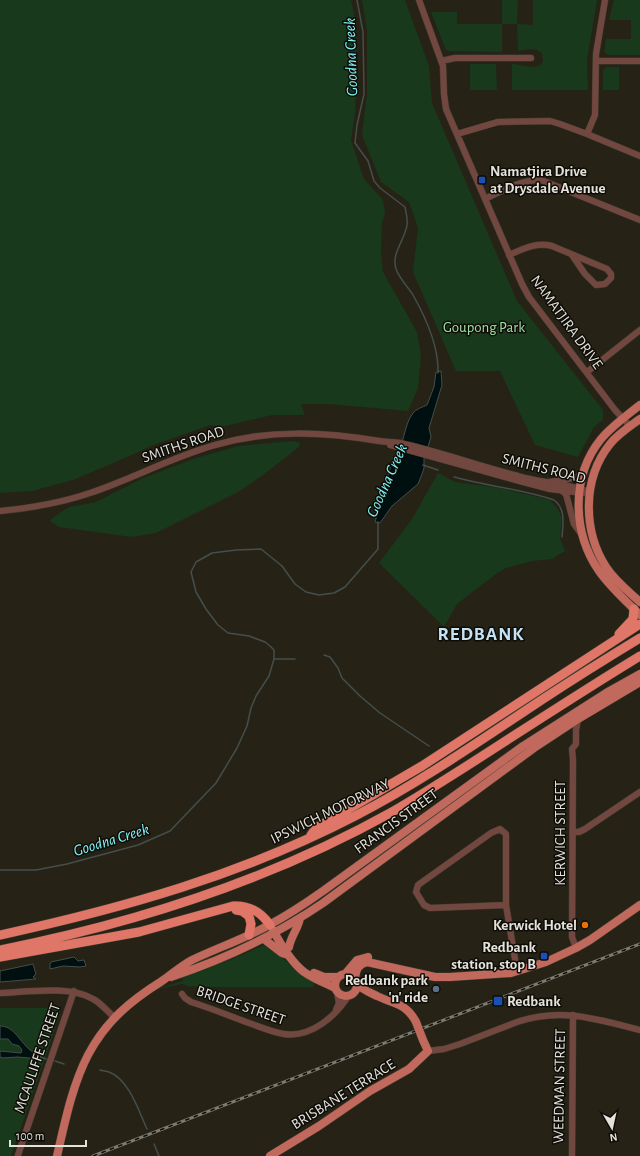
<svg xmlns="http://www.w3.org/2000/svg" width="640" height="1156" viewBox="0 0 640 1156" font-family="'Alegreya Sans',sans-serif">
<rect width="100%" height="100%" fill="#262316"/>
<path fill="#18391b" d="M0 0H351L356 24 357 75 355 113 351 140 364 179 383 200 385 213 382 223 381 252 383 272 417 332 421 356 418 388 408 411 328 404H301L305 415H272L221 427 210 425 151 446 125 458 73 480 32 491 0 493Z
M362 0H405L429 66 432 103 517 301 603 410V420L594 427 578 457 535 445 500 371H456L413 272 418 228 409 202 381 182 362 135 367 93V30Z
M502 0H518L517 24 533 25V0H597L587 60 588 90H512V64C522 64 538 72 543 61L542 53C535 47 526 50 518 51L517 24H502V52L449 51 446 50 431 12H457V24H502Z
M614 0H640V55H608L604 52 606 39H631V20H609Z
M470 64H496L497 90H470Z
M607 67H619V90H603V70Z
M293 441 300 443 299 447 263 475 238 492 156 533 132 537 59 527 50 521 55 516 69 507 96 502 141 479 193 459 238 446Z
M438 473 455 482 500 488 550 500 557 508 562 517 560 539 565 551 552 559 532 561 506 568 496 574 457 604 444 627 379 563 412 519Z
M266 944 269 945 268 948 270 949 271 947 300 974 315 982 313 987H216L191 986V987L182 984 158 989 162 987 183 981 182 978 228 961Z
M0 1008H61L52 1038 11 1156H0Z"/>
<path fill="#000f0f" stroke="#444e4c" d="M441 371 442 385 429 428 431 437 424 459V468L422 474 418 484 392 506 380 523 375 522 393 458C405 447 403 426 413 413 416 409 423 407 427 405L434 387 436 372Z
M74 957 78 961 84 960 86 966 80 967 63 966 50 969V964L51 962Z
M33 964 36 974 33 977 36 979 0 982V971Z
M0 1026C18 1026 21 1050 41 1056L40 1059 18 1057 3 1058 0 1057V1051L21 1053 22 1050 19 1046 12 1044 8 1039H0Z"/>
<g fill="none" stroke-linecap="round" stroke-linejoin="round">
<path stroke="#444e4c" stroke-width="1.5" d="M357 0 363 32 364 94 357 125 355 143 368 161 374 181 380 188 405 207C406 213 408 219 407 225 405 240 391 253 396 269 399 278 408 287 413 295 426 318 439 346 438 373
M423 465 438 470
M454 477C487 486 521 489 554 500 566 509 563 524 562 537
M324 655 330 657 338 668 342 678 360 696 380 713 429 746
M275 659H295
M0 870H36L67 864 138 845 170 831 216 783 237 748 247 726 251 708 256 696 269 676 274 659V650L270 646 265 642 249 636 228 633 218 625 206 609 196 592 191 572 196 562 212 553 236 550 261 549 282 566 295 584 306 592 319 595 334 593 345 587 378 549V522
M40 1057 46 1059
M55 1061 64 1064
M100 1070C103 1071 107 1071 109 1072 129 1079 139 1112 147 1129
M154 1144 159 1156"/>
<defs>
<path id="minor" d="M419 0 443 66 444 94 446 109 522 284 529 297 615 410 630 426
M441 61 455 58H531
M596 61H640
M457 134 498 122 550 121 560 124 587 134 640 156
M587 134 595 115 596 54 605 0
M485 199C502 191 522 179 541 180L640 220
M509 255C523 249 536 242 552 246L607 269 611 274V278L605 284 596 285 585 274 572 255
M587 372 640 330
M390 445 523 482 550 489 583 493
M550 482 573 478 583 474
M562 491 566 494 574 524 582 535
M0 511C30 508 61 503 90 493 132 479 172 457 215 445 270 429 323 432 379 441 386 442 393 442 400 443 440 452 479 466 518 476 541 483 567 483 589 492
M573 832H579L585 829 640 792
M506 905 430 908 424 905 416 892 418 885 491 833 500 829 506 834V905L517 971
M576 948 572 937 573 760 572 749 576 744V730L578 719
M0 993C26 992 70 985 93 999 101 1003 107 1011 114 1017
M182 994 185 998 191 1002C210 1008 228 1015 246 1022 258 1026 271 1032 284 1034 311 1038 336 1016 349 995
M336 1010 339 1003 337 992
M428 1051 444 1049 460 1044 517 1022C561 1007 597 1019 640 1030
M18 1155 74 991
M572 1156 573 1015"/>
<path id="major" d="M640 405C626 416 612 426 601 439 571 476 572 532 599 571 610 587 626 601 640 615
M640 419C629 427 618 434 610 444 582 479 583 531 606 567 615 581 628 591 640 602
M273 930C281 945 291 962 304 972 314 979 325 983 335 988
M264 939 282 953 288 955
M289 947C291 936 298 929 300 918
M314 973 324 977H337
M346 973 357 960 368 957
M335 985a11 11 0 1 1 22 0a11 11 0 1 1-22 0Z
M171 977C225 959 276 935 323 903L534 748 578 719 640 682
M355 978C356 970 358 964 367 962L435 977H450L511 973 546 962 576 948 590 940 640 905
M357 985C363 989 370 993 377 996 394 1004 406 1003 416 1022
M57 1156C65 1122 72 1086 88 1055 106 1021 130 1001 162 981 172 974 181 966 192 960 217 948 244 939 269 925 288 915 306 903 323 891L523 746 606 693 640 674
M270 1156 319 1126 370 1091 409 1069 428 1051 423 1040"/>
<path id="highway" d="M619 634 633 619 634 609
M311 835 316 828 422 766 640 624
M236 910 242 911 249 916 251 924 249 935
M0 935C124 908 241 875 355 816 421 782 481 740 543 699 575 678 607 658 640 638
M0 950C137 923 270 880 392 812 430 790 467 766 504 742 549 713 594 684 640 656
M0 957 139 932 233 906C250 905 261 912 270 925"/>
</defs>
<use href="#minor" stroke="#413e31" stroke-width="7"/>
<use href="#major" stroke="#413e31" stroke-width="9"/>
<use href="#highway" stroke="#413e31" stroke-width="10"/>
<use href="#minor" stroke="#724740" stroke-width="6"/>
<use href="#major" stroke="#c1695c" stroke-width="8"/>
<use href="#highway" stroke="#e07667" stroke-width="9"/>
<defs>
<path id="rail" d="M93 1156 640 944"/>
</defs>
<use href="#rail" stroke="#7d7a70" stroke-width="3"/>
<use href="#rail" stroke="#0d0c07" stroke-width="1.5" stroke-dasharray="4.5" stroke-linecap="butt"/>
<defs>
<path id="major-bridge" d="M416 1022 423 1040"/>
</defs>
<use href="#major-bridge" stroke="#413e31" stroke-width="9" stroke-linecap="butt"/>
<use href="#major-bridge" stroke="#c1695c" stroke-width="8"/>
</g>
<g fill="#1a4fb4" stroke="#0d0c07" stroke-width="1.5">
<rect x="478" y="176" width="8" height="8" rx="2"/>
<rect x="540" y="952" width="8" height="8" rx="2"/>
<rect x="493" y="996" width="10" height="10" rx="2"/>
</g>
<circle fill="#e8710a" stroke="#0d0c07" stroke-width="1.5" cx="585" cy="925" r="4"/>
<circle fill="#5c6f8a" stroke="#0d0c07" stroke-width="1.5" cx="436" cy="989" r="4"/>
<g text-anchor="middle" stroke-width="3" stroke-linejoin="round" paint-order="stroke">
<g font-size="15" font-weight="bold" fill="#e4e2da" stroke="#0d0c07" text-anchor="end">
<text x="490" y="176" text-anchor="start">Namatjira Drive<tspan x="490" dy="17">at Drysdale Avenue</tspan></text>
<text x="577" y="930">Kerwick Hotel</text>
<text x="536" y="952">Redbank<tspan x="536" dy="17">station, stop B</tspan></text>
<text x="428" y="985">Redbank park<tspan x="428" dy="17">'n' ride</tspan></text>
<text x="507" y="1006" text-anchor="start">Redbank</text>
</g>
<g font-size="15" fill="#e4e2da" stroke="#0d0c07">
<text transform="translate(567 322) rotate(54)" y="5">NAMATJIRA DRIVE</text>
<text transform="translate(183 444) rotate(-19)" y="5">SMITHS ROAD</text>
<text transform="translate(544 468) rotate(14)" y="5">SMITHS ROAD</text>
<text transform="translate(330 811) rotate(-26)" y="5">IPSWICH MOTORWAY</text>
<text transform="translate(396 821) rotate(-36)" y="5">FRANCIS STREET</text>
<text transform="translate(560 833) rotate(-90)" y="5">KERWICH STREET</text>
<text transform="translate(241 1005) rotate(19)" y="5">BRIDGE STREET</text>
<text transform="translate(37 1058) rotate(-71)" y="5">MCAULIFFE STREET</text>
<text transform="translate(559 1086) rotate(-89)" y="5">WEEDMAN STREET</text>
<text transform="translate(343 1094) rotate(-32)" y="5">BRISBANE TERRACE</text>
</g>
<g font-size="15" fill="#a1e0a4" stroke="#0d0c07">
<text x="484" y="332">Goupong Park</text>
</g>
<g font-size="16" font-style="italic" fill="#80f3f5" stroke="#0d0c07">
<text transform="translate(350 57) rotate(-92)" y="6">Goodna Creek</text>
<text transform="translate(386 480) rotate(-66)" y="6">Goodna Creek</text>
<text transform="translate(111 839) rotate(-17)" y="6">Goodna Creek</text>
</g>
<g font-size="19" font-weight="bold" letter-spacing="1" fill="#c6e2f5" stroke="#0d0c07">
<text x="481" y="640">REDBANK</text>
</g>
</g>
<g transform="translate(612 1128) rotate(171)" stroke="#0d0c07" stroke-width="3" paint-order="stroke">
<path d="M0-3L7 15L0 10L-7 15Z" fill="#e4e2da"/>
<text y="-6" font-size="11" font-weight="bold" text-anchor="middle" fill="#e4e2da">N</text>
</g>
<path d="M10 1140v6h76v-6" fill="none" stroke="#e4e2da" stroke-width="2"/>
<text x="16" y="1140" font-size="12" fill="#e4e2da" stroke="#0d0c07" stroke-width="3" paint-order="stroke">100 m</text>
</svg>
